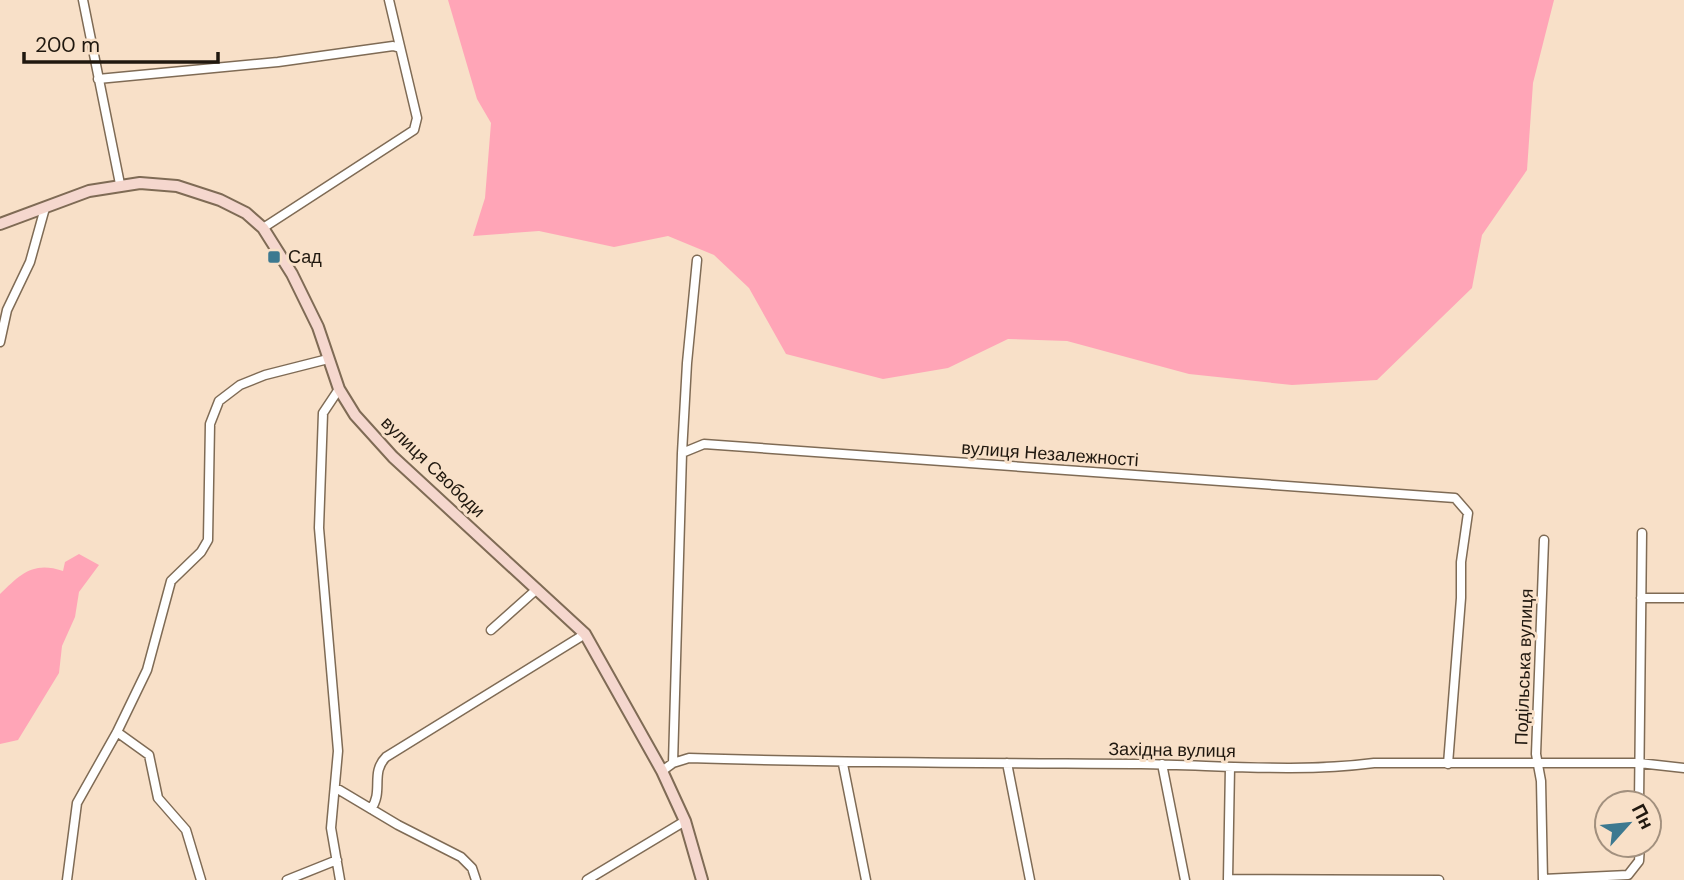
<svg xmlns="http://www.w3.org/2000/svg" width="1684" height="880" viewBox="0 0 1684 880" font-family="'DM Sans',sans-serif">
<rect width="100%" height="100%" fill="#f8e0c8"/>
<path fill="#ffa5b7" d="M448 0H1554L1533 83 1527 170 1482 235 1472 288 1377 380 1292 385 1189 374 1067 341 1008 339 948 368 883 379 786 354 749 288 714 255 668 236 614 247 539 231 473 236 485 198 491 123 477 99Z
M79 554 99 565 79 592 75 617 62 646 59 673 18 740 0 744V594C21 574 33 561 63 571L65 562Z"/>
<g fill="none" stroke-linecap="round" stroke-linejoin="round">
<defs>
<path id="street" d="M83 0 120 184
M98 79 278 62 393 46 400 48
M263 228 414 130 417 118 389 0
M0 342 7 310 30 262 45 208
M339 389 323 413 319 528 338 751 331 828 340 880
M682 453 687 363 697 260
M1641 598H1684
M491 630 537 589
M117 732 149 755 158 798 186 830 201 880
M673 763 682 453 704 444 1455 498 1468 513 1461 562V598L1448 764
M1007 763 1030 880
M843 764 866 880
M1162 764 1185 880
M1230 767 1228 879 1439 880
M662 771 673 763 689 758C840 763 990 763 1141 764 1218 765 1297 773 1374 763H1639L1684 768
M336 788 398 825 461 857 472 868 476 880
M1639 803 1642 533
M371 809C384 791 370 773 386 757L585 634
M1543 879 1628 875 1639 861 1640 845
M67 880 77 803 117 732 147 670 171 581 201 552 208 540 210 424 219 401 240 385 265 375 328 359
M287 880 337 860
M587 880 685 821
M1543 880 1541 781 1536 754 1544 540"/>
<path id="secondary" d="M0 224 89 191 140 183 177 186 220 200 246 213 263 228 292 274 318 327 339 389 355 415 393 457 585 634 662 771 685 821 702 880"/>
</defs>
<use href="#street" stroke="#7f6b55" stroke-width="11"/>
<use href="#secondary" stroke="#7f6b55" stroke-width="14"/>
<use href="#street" stroke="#fff" stroke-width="8"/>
<use href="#secondary" stroke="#f5d7ce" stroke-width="10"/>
</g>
<rect fill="#3d7990" stroke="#f8e0c8" stroke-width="2.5" x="267" y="250" width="14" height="14" rx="3.5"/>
<g text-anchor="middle" stroke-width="6" stroke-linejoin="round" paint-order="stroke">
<g font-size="18" fill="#20180f" stroke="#f8e0c8" text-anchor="start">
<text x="288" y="263">Сад</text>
</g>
<g font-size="18" fill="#20180f" stroke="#f8e0c8">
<text transform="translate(1050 454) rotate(4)" y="6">вулиця Незалежності</text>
<text transform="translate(433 467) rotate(44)" y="6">вулиця Свободи</text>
<text transform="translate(1524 667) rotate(-88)" y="6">Подільська вулиця</text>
<text transform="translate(1172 750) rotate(1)" y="6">Західна вулиця</text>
</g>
</g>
<g transform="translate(1628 824) rotate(63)"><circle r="33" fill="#f8e0c8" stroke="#a2907e" stroke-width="2"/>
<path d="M0-5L12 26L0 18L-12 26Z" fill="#3d7990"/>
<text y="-10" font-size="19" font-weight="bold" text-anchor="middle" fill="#20180f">Пн</text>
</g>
<path d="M24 52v10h194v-10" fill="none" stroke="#20180f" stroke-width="3.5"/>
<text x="35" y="52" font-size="21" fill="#20180f" stroke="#f8e0c8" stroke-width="5" paint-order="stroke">200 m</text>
</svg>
